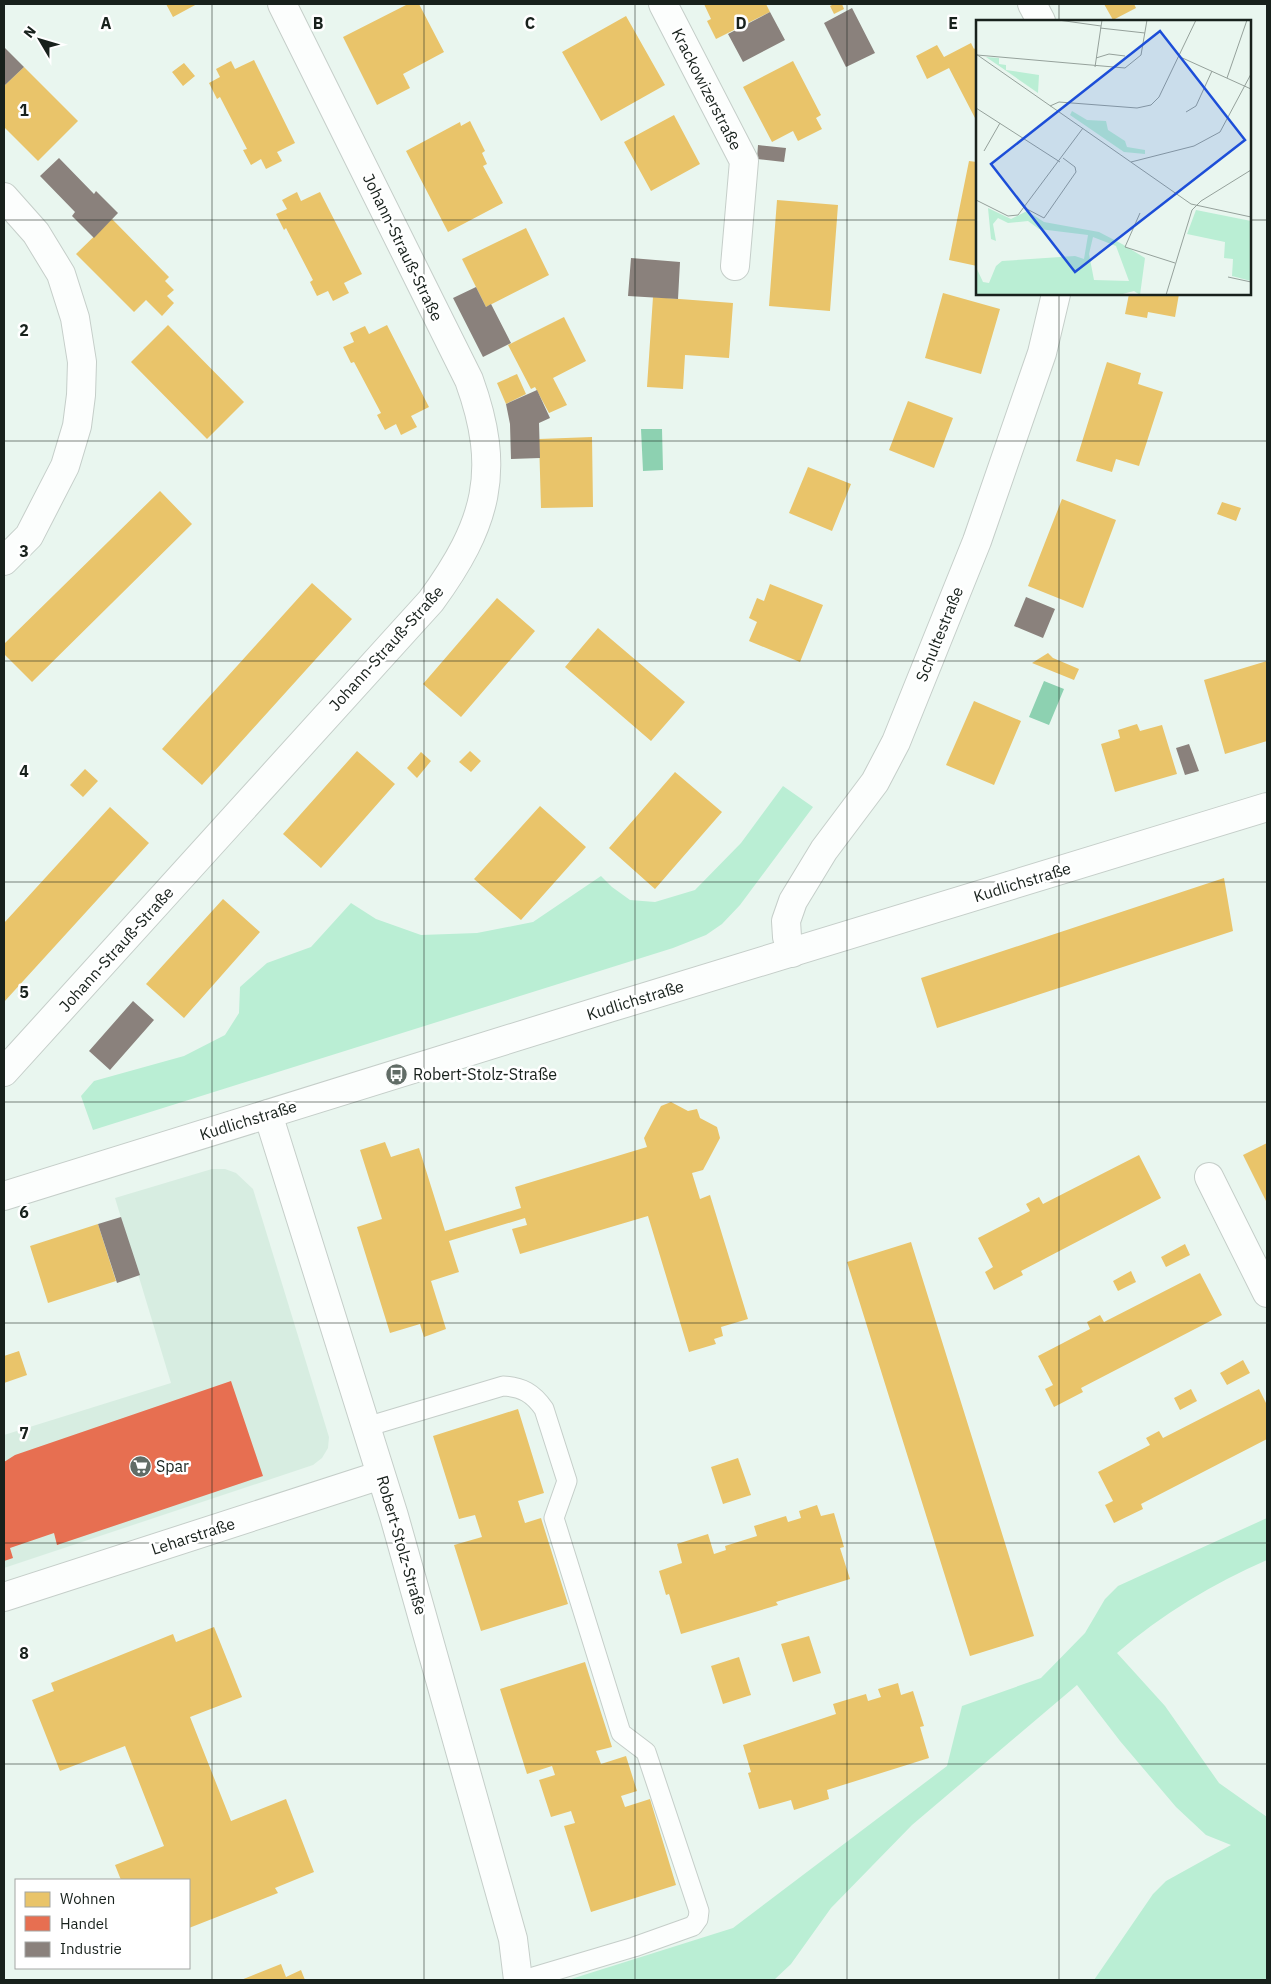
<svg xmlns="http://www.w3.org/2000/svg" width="1271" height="1984" viewBox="0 0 1271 1984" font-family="'IBM Plex Sans',sans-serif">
<rect width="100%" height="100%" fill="#e9f6ef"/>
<path fill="#d7ede1" d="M212 1169H225L236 1173 253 1189 329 1437 328 1448 322 1458 313 1465 4 1568V1435L171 1383 115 1198Z"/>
<path fill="#baeed4" d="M783 786 813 807 740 905 722 924 706 935 673 948 93 1130 81 1096 94 1081 184 1056 225 1035 239 1013 240 987 267 963 311 947 351 903 376 919 421 935 477 933 533 922 601 876 612 887 630 900 655 902 695 890 741 843Z
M1267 1518V1560C1214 1583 1162 1614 1117 1653L1165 1706 1219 1783 1267 1817V1980H1094L1153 1894 1166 1881 1231 1845 1206 1835 1176 1807 1120 1741 1077 1685 912 1825 831 1908 791 1964 774 1980H568L733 1928 947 1766 962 1706 1041 1678 1085 1633 1105 1599 1118 1586Z"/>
<path fill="#8dd1b1" d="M641 429H662L663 470 643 471Z
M1044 681 1064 689 1049 725 1029 717Z"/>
<path fill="#e9c46a" d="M166 4H197L173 17Z
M408 4H419L444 52 403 74 410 88 377 105 343 37Z
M704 4H766L770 12 716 39 707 21 711 19Z
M834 4H842L844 9 834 14 830 6Z
M1104 4H1134L1136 8 1113 20Z
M626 16 665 85 601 121 562 52Z
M971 43 974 49 977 47V117L975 118 949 68 927 79 916 56 937 45 944 57Z
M254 60 295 143 277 152 282 161 266 169 261 159 251 165 243 150 247 149 220 97 217 99 209 83 220 77 216 69 231 61 235 69Z
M793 61 821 115 816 118 822 129 798 141 793 131 772 142 743 87Z
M184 63 195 76 183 86 172 72Z
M24 67 78 121 38 161 4 127V86Z
M674 115 700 164 651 191 624 142Z
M470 121 485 151 482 153 487 164 483 166 503 203 448 232 406 151 460 122 461 126Z
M969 161 977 162V266L949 260Z
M297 192 301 201 320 192 362 274 344 283 349 293 333 301 328 291 317 296 310 282 313 280 286 228 284 230 276 214 287 209 282 200Z
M777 200 838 205 830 311 769 306Z
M112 219 169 277 165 281 174 290 167 296 174 303 162 316 146 300 134 312 76 254Z
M526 228 549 275 486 307 462 259Z
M943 293 1000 309 981 374 925 358Z
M1129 294H1179L1175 317 1148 312 1147 318 1125 314Z
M653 297 733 303 729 358 685 355 683 389 647 387Z
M564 317 586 361 553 378 567 405 549 413 535 387 531 389 508 345Z
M168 325 244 402 207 439 131 362Z
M387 325 429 407 411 416 417 427 401 435 396 424 385 430 377 415 381 413 354 362 351 363 343 347 354 342 350 333 365 326 369 334Z
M1107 362 1141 373 1138 384 1163 392 1139 466 1116 459 1112 472 1076 461Z
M517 374 526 394 506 404 497 383Z
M908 401 953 418 934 468 889 450Z
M592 437 593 507 541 508 539 439Z
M808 467 851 484 832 531 789 513Z
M160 491 192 524 32 682 4 654V644Z
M1062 499 1116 520 1083 608 1028 586Z
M1222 502 1241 508 1236 521 1217 514Z
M312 583 352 619 202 785 162 749Z
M770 584 823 605 800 662 749 641 757 622 749 618 757 598 764 601Z
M497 598 535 631 461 717 423 684Z
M598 628 685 702 651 741 565 667Z
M1048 653 1053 658 1079 669 1074 680 1032 663Z
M1267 661V741L1225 754 1204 680Z
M974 701 1021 721 994 785 946 765Z
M1137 724 1140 731 1162 725 1177 774 1115 792 1101 744 1120 738 1118 730Z
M357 751 395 784 321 868 283 834Z
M470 751 481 761 471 772 459 762Z
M421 752 431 761 417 778 407 768Z
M85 769 98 781 83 797 70 785Z
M675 772 722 812 655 889 609 848Z
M540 806 586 847 521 920 474 879Z
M110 807 149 843 4 1002V923Z
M1224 878 1233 931 937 1028 921 978Z
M223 899 260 932 184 1018 146 984Z
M671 1102 688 1111 697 1109 700 1118 717 1127 720 1138 703 1170 692 1173 700 1199 710 1195 748 1319 721 1327 723 1336 714 1339 716 1344 689 1352 648 1216 520 1254 512 1229 527 1225 525 1218 449 1241 459 1272 431 1281 446 1329 424 1337 420 1324 390 1333 357 1227 382 1219 360 1150 385 1142 391 1157 419 1148 445 1231 521 1208 515 1187 647 1147 644 1138 661 1106Z
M1267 1143V1203L1243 1155Z
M1139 1155 1161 1198 1021 1271 1023 1275 994 1290 985 1272 993 1267 978 1238 1030 1211 1026 1204 1039 1197 1043 1204Z
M98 1224 116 1281 48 1303 30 1246Z
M911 1242 1034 1636 970 1656 847 1262Z
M1185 1244 1190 1255 1166 1267 1161 1257Z
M1131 1271 1136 1282 1118 1291 1113 1281Z
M1200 1273 1222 1315 1081 1388 1083 1392 1054 1407 1045 1389 1053 1385 1038 1356 1090 1329 1087 1322 1100 1315 1104 1322Z
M19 1351 27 1375 4 1383V1356Z
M1243 1360 1250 1373 1227 1385 1220 1373Z
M1191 1389 1197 1401 1180 1410 1174 1398Z
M1259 1389 1267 1405V1439L1141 1504 1143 1509 1114 1523 1105 1505 1113 1501 1098 1472 1150 1445 1146 1438 1159 1431 1163 1438Z
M518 1409 544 1493 518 1501 525 1523 541 1518 568 1604 481 1631 454 1545 482 1537 475 1515 459 1519 433 1436Z
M738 1458 751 1495 723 1504 711 1467Z
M817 1505 821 1516 834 1513 844 1547 840 1548 850 1579 776 1602 778 1605 681 1634 669 1594 666 1595 659 1571 682 1563 677 1544 708 1534 714 1554 726 1550 725 1546 757 1536 754 1526 786 1516 788 1522 801 1518 799 1511Z
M214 1627 242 1697 190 1717 231 1821 286 1799 314 1872 275 1888 278 1893 189 1928V1880H121L115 1865 164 1846 125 1746 60 1771 32 1700 54 1691 51 1683 116 1657 173 1634 176 1642Z
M809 1636 821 1673 793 1682 781 1644Z
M739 1657 751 1695 723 1704 711 1666Z
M585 1662 612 1747 596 1751 601 1764 626 1756 637 1791 621 1796 625 1807 650 1799 676 1885 591 1912 564 1826 575 1823 571 1811 551 1817 539 1780 555 1775 552 1766 527 1774 500 1689Z
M898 1683 901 1695 913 1691 924 1726 920 1727 929 1758 827 1790 829 1799 794 1810 791 1800 759 1809 748 1773 751 1772 743 1745 836 1714 833 1704 866 1694 868 1701 881 1697 878 1689Z
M281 1964 286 1977 301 1970 305 1980H241Z"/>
<path fill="#e76f51" d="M231 1381 263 1476 57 1545 54 1533 10 1548 13 1558 4 1561V1462L15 1455Z"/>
<path fill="#8a817c" d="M852 8 875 53 846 67 824 23Z
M770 12 785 40 743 62 728 34Z
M4 47 24 67 4 86Z
M758 145 786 148 784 162 757 159Z
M59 158 94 194 96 191 118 213 94 238 72 216 75 212 40 176Z
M631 258 680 262 678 299 628 296Z
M476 287 486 307 491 304 511 343 483 357 453 298Z
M537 390 550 418 539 423 540 458 511 459 510 424 506 404Z
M1026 597 1055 609 1043 638 1014 626Z
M1189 744 1199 771 1185 775 1176 748Z
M133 1001 154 1020 110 1070 89 1051Z
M121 1217 140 1275 117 1283 98 1224Z"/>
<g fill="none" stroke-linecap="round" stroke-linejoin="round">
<defs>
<path id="lane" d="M366 1427 503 1386C522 1387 533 1393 544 1409L567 1481 554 1518 621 1733 646 1752 699 1911 698 1919 693 1926 634 1947 523 1980"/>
<path id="street" d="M663 4 744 161 735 266
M1032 4 1041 21
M4 197 36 233 61 274 75 318 82 362 81 395 77 426 65 466 29 536 4 561
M792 953 787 937 786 921 793 901 824 850 875 782 896 742 977 541 1042 353 1056 294
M4 1072 431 601C487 524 502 471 469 380L282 4
M268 1114 394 1516 513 1939 518 1980
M1209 1177 1267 1293
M4 1597 381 1475"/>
<path id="secondary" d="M4 1196 609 1008 1267 807"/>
</defs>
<use href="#lane" stroke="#c5cec9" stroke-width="21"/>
<use href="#street" stroke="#c5cec9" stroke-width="30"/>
<use href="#secondary" stroke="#c5cec9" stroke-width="30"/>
<use href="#lane" stroke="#fcfefd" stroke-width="19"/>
<use href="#street" stroke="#fcfefd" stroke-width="28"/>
<use href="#secondary" stroke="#fcfefd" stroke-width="28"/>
</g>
<path fill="none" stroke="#18211c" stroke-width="1" stroke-opacity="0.55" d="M212 4V1980M424 4V1980M635 4V1980M847 4V1980M1059 4V21M4 220H977M1250 220H1267M1059 294V1980M4 441H1267M4 661H1267M4 882H1267M4 1102H1267M4 1323H1267M4 1543H1267M4 1764H1267"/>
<defs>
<symbol id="bus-disc" viewBox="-11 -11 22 22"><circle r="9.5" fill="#616c66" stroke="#fff"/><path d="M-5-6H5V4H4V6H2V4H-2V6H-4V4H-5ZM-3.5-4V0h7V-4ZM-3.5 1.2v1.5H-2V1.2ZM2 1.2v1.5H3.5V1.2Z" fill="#fff"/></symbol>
<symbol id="supermarket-disc" viewBox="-11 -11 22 22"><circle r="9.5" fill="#616c66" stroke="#fff"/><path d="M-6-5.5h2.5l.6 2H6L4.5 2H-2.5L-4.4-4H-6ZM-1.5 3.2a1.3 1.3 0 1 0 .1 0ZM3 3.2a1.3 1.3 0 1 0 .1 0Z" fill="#fff"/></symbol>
</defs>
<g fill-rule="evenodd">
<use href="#bus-disc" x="384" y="1062" width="25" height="25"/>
<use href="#supermarket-disc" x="128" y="1454" width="25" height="25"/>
</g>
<g text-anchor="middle" stroke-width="5" stroke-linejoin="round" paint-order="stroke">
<g font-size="16" fill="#18211c" stroke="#fff">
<text transform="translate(707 89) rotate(63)" y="6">Krackowizerstraße</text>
<text transform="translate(403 247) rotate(64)" y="6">Johann-Strauß-Straße</text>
<text transform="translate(939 634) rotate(-68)" y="6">Schultestraße</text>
<text transform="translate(386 648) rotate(-48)" y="6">Johann-Strauß-Straße</text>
<text transform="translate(1022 882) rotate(-17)" y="6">Kudlichstraße</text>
<text transform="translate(116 949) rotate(-48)" y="6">Johann-Strauß-Straße</text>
<text transform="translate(635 1000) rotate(-17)" y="6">Kudlichstraße</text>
<text transform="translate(248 1120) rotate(-17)" y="6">Kudlichstraße</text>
<text transform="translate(193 1536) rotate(-18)" y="6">Leharstraße</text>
<text transform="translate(402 1545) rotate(74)" y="6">Robert-Stolz-Straße</text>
</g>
<g font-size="16" fill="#18211c" stroke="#fff" text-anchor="start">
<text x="413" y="1080">Robert-Stolz-Straße</text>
<text x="156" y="1472">Spar</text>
</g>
</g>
<g transform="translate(976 20)">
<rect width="275" height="275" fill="#e9f6ef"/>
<path d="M10 37 23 38V44L30 45V50L63 55 62 73 29 50ZM96 91 111 100 130 101 132 110 149 121 151 127 169 130V134L148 132 94 95ZM12 188 35 199 51 191 68 202 123 212 146 224 169 238 164 275 158 271 143 275H0V247L7 262 13 263 20 246 26 241 99 236 108 239 112 215 63 209 52 201 32 203 22 198 17 204 20 221 15 219ZM117 217 140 226 153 261 118 260 113 234ZM220 190 275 201V261L256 256 257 239 248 238 249 222 211 214Z" fill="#baeed4" fill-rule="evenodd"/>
<path fill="none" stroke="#95a19b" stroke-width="1" d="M82 0 125 6M124 8 169 13M0 34 215 184 275 197M1 35 149 48 165 35 171 0M202 36 275 69M120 38 133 34 149 36M119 47 126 0M251 58 271 0M74 86 83 82 161 88 175 85 183 77 220 0M0 88 84 142M210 92 220 86 236 51M8 131 24 103M155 142 218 126 244 112 275 54M0 180 32 196 42 195 107 108M49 188 68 198 100 152 99 147 87 138M164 193 149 227 199 243M252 257 275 262M190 275 216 190 225 181 275 150"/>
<path fill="#1d4ed8" fill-opacity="0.15" stroke="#1d4ed8" stroke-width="2.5" d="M184 11 269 120 99 252 15 144Z"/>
<rect width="275" height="275" fill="none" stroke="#18211c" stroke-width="2.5"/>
</g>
<g font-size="16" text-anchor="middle" font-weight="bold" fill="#18211c" stroke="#fff" stroke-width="5" stroke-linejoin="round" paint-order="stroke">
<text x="106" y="29">A</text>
<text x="318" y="29">B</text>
<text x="530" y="29">C</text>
<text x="741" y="29">D</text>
<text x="953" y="29">E</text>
<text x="24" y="116">1</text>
<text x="24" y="336">2</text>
<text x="24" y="557">3</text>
<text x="24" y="777">4</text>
<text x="24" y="998">5</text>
<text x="24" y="1218">6</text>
<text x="24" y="1439">7</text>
<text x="24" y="1659">8</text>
</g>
<rect width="1271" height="1984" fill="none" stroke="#18211c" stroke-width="10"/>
<rect x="15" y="1879" width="175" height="90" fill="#ffffff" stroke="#a3a6a4"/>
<rect x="25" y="1892" width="25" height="15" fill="#e9c46a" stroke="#a3a6a4"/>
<text x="60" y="1904" font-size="15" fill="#18211c">Wohnen</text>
<rect x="25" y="1916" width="25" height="15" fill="#e76f51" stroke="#a3a6a4"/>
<text x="60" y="1929" font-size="15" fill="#18211c">Handel</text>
<rect x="25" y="1942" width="25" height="15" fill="#8a817c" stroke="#a3a6a4"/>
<text x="60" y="1954" font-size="15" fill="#18211c">Industrie</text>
<g transform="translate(40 40) rotate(308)" stroke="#ffffff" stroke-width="4" paint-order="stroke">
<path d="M0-4L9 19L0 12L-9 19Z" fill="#18211c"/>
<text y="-8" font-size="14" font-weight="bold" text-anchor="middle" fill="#18211c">N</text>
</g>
</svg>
